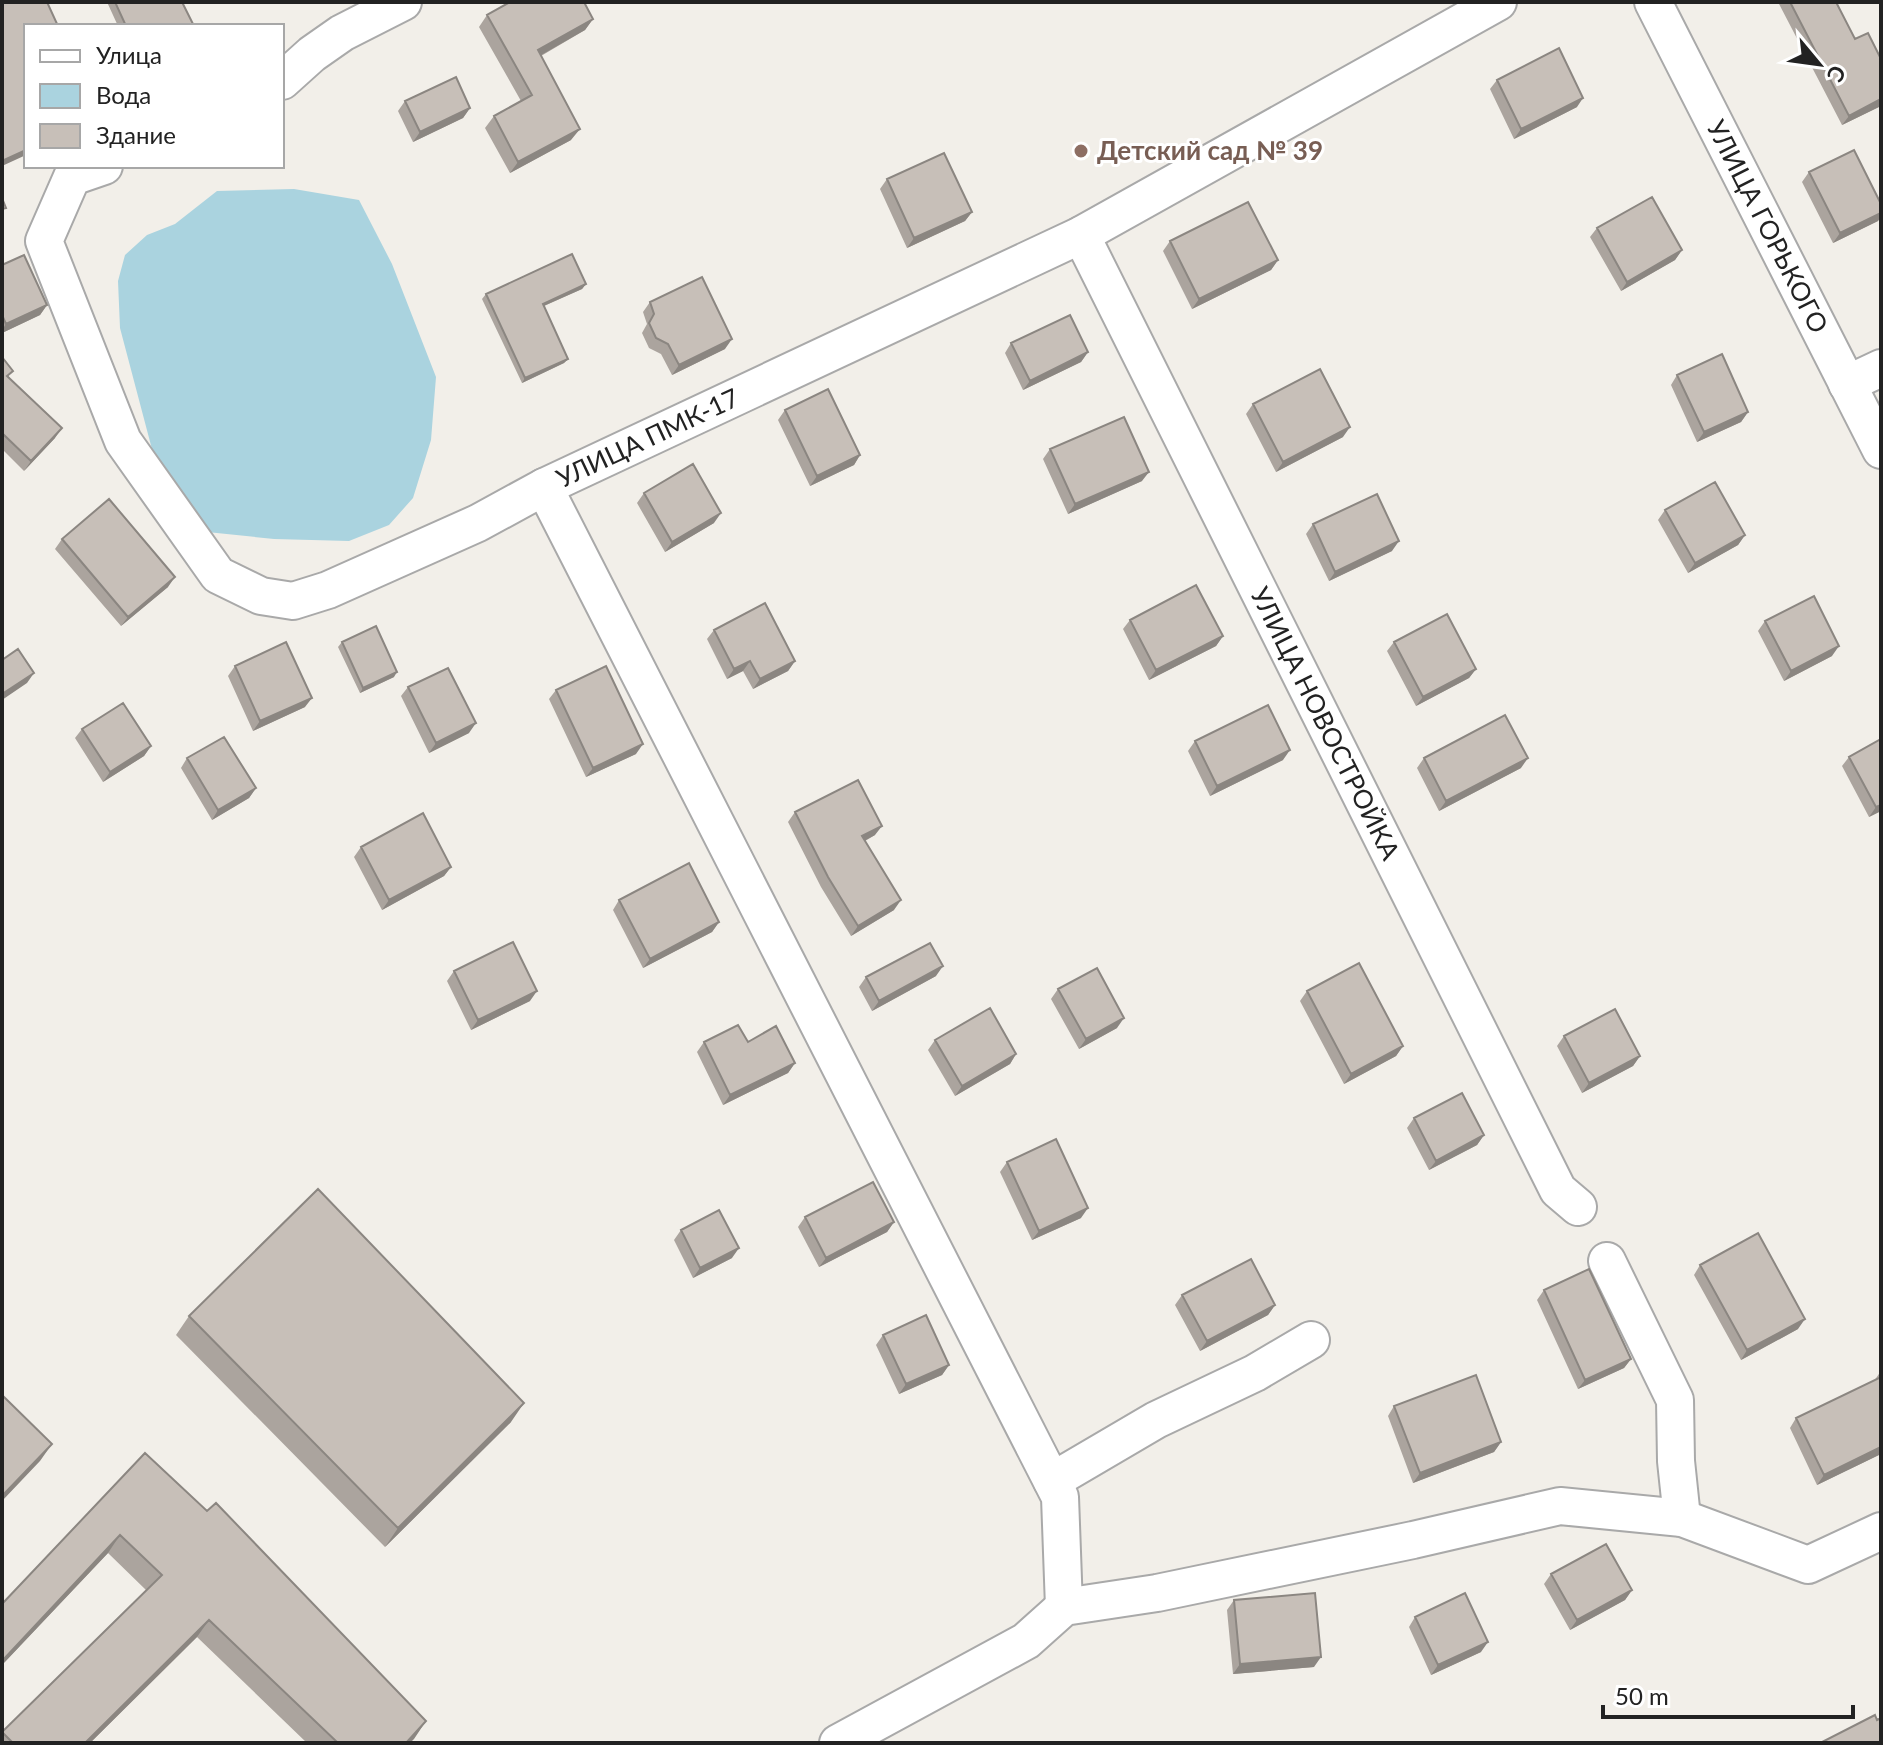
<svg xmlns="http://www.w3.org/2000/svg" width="1883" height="1745" viewBox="0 0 1883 1745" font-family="Lato,sans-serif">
<rect width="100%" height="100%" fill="#f2efe9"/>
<path fill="#aad3df" d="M294 189 359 200 392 264 436 377 431 440 413 498 389 525 349 541 274 539 207 532 153 453 120 328 118 281 125 255 147 235 175 224 217 191Z"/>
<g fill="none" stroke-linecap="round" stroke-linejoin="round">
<defs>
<g id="minor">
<path id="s1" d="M1653 2 1881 450"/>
<path d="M282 81 312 54 342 33 403 2"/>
<path id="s2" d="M104 166 72 177 44 241 123 441 218 575 261 596 293 601 328 590 478 523 544 487 1081 235 1498 2"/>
<path id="s3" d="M1081 235 1558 1190 1578 1207"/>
<path d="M1847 384 1881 368"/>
<path d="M544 487 1060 1497 1064 1607"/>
<path d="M1607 1261 1675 1400 1676 1461 1682 1518"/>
<path d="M1052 1481 1156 1420 1255 1373 1311 1340"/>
<path d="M838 1743 1026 1641 1064 1607 1157 1593 1413 1540 1560 1506 1682 1518 1808 1565 1881 1531"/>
</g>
</defs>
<use href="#minor" stroke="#a9a9a9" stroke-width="40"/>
<use href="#minor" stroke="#fff" stroke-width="36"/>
</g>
<path fill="#aba49e" d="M107 2H182L194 26H118Z
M1778 2H1836L1881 106 1842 125Z
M487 15 593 19 585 30 541 56 571 140 510 173 485 128 494 116 521 101 479 27Z
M1497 80 1577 107 1514 139 1490 89Z
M405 101 470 108 463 118 413 142 398 111Z
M1809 172 1881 204V216L1878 221 1833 243 1802 182Z
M887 179 972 212 965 221 907 248 880 189Z
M1597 228 1682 250 1675 260 1621 291 1590 237Z
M1170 241 1278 260 1271 270 1192 309 1163 251Z
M2 265 47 305 40 315 2 333Z
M586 284 582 289 544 306 568 359 564 363 522 383 482 299 486 294Z
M650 302 725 349 672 375 661 354 649 348 642 333 647 324 643 312Z
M1011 343 1088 352 1081 362 1023 390 1005 353Z
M2 357 9 377 55 438 24 471 2 449Z
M1677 375 1748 412 1741 422 1697 442 1671 385Z
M1253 404 1343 437 1276 472 1246 414Z
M785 410 860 455 854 465 810 486 778 420Z
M1050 449 1142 481 1068 514 1043 459Z
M644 493 714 523 665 552 637 503Z
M1665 510 1745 535 1738 545 1688 573 1658 520Z
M1313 524 1392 551 1329 581 1306 534Z
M62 539 168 587 121 626 55 549Z
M1130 620 1223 636 1216 646 1149 680 1123 629Z
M1765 621 1832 656 1784 681 1758 631Z
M714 630 795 661 788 671 753 689 743 671 727 679 707 639Z
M342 642 394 677 360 693 338 647Z
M1394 642 1476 669 1469 678 1416 706 1387 651Z
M235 666 305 707 253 731 228 676Z
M408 687 469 733 429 753 401 696Z
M556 690 636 754 586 777 549 699Z
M82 729 151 746 144 756 103 782 75 738Z
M1195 741 1283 760 1210 796 1188 751Z
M1849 757 1881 811 1869 817 1842 766Z
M187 758 256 788 249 798 212 820 181 768Z
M1424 758 1521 768 1439 811 1417 768Z
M795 812 875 835 865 841 894 910 851 936 821 887 788 822Z
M361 847 451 867 444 876 382 910 354 857Z
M619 900 719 922 712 932 643 968 613 910Z
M454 971 530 1001 471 1030 447 981Z
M936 976 872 1011 859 987 866 977Z
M1058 989 1117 1028 1079 1049 1051 999Z
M1307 991 1403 1046 1396 1056 1344 1084 1300 1001Z
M1564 1036 1640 1056 1633 1066 1582 1093 1557 1046Z
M935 1040 1016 1054 1010 1064 955 1096 928 1050Z
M704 1042H748L795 1063 788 1073 723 1105 697 1052Z
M1414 1118 1484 1135 1477 1145 1429 1170 1407 1128Z
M1007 1162 1081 1218 1032 1240 1000 1172Z
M805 1217 894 1222 887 1232 819 1267 798 1227Z
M681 1230 732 1258 693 1278 674 1240Z
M1700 1265 1798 1329 1741 1360 1694 1275Z
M1544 1290 1631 1359 1624 1368 1578 1389 1537 1300Z
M1182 1295 1275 1305 1268 1315 1200 1351 1175 1305Z
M189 1316 511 1422 385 1547 176 1335Z
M883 1335 949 1365 942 1375 899 1394 876 1345Z
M1881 1371V1454L1817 1485 1790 1428 1796 1418 1874 1381Z
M1394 1406 1501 1442 1494 1452 1413 1483 1388 1416Z
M145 1453 426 1721 410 1743H307L197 1637 90 1743H2V1732L146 1590 108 1553 2 1665V1604Z
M1551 1574 1632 1590 1625 1600 1570 1630 1544 1584Z
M1234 1600 1314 1667 1233 1674 1227 1610Z
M1415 1617 1481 1652 1431 1675 1409 1627Z"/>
<path fill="#8b8681" d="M593 19 585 30 529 62 538 50Z
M1583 98 1577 107 1514 139 1521 129Z
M1881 99V106L1842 125 1849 116Z
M470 108 463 118 413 142 420 132Z
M580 129 571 140 510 173 518 162Z
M26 150V155L2 166V161Z
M972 212 965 221 907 248 914 238Z
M1881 213V216L1878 221 1833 243 1840 233Z
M1682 250 1675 260 1621 291 1627 282Z
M1278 260 1271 270 1192 309 1199 299Z
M586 284 582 289 539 308 543 304Z
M47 305 40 315 2 333V330L6 324Z
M732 339 725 349 672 375 679 365Z
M1088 352 1081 362 1023 390 1030 381Z
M568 359 564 363 522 383 525 378Z
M1748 412 1741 422 1697 442 1704 432Z
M1350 427 1343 437 1276 472 1283 462Z
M62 428 55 438 24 471 31 461Z
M860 455 854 465 810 486 817 476Z
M1149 472 1142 481 1068 514 1075 504Z
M721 513 714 523 665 552 672 542Z
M1745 535 1738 545 1688 573 1695 563Z
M1399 541 1392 551 1329 581 1335 572Z
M175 577 168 587 121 626 128 617Z
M1223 636 1216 646 1149 680 1156 670Z
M1839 646 1832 656 1784 681 1791 671Z
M750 661 743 671 727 679 734 669Z
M795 661 788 671 753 689 760 679Z
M1476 669 1469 678 1416 706 1423 697Z
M397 672 394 677 360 693 363 688Z
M34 673 27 683 2 700V694Z
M312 698 305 707 253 731 260 721Z
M476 723 469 733 429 753 436 743Z
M643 744 636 754 586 777 593 768Z
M151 746 144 756 103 782 110 772Z
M1290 750 1283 760 1210 796 1217 786Z
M1528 758 1521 768 1439 811 1446 801Z
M256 788 249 798 212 820 218 810Z
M1881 805V811L1869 817 1876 807Z
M882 826 875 835 855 846 862 836Z
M451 867 444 876 382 910 389 900Z
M901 900 894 910 851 936 858 926Z
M719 922 712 932 643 968 650 959Z
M943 966 936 976 872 1011 879 1001Z
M537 991 530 1001 471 1030 478 1020Z
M1124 1018 1117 1028 1079 1049 1086 1039Z
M1403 1046 1396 1056 1344 1084 1351 1074Z
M1016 1054 1010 1064 955 1096 962 1086Z
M1640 1056 1633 1066 1582 1093 1589 1083Z
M795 1063 788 1073 723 1105 730 1095Z
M1484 1135 1477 1145 1429 1170 1436 1161Z
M1088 1208 1081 1218 1032 1240 1039 1231Z
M894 1222 887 1232 819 1267 826 1258Z
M739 1248 732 1258 693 1278 700 1268Z
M1275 1305 1268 1315 1200 1351 1207 1341Z
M1805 1319 1798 1329 1741 1360 1747 1350Z
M1631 1359 1624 1368 1578 1389 1585 1380Z
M949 1365 942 1375 899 1394 906 1384Z
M524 1403 511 1422 385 1547 398 1528Z
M1501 1442 1494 1452 1413 1483 1420 1473Z
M52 1444 40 1461 2 1501V1496Z
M1881 1447V1454L1817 1485 1824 1475Z
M120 1535 108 1553 2 1665V1661Z
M1632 1590 1625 1600 1570 1630 1577 1620Z
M209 1620 197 1637 90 1743H85Z
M1488 1642 1481 1652 1431 1675 1438 1665Z
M1321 1657 1314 1667 1233 1674 1240 1664Z
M426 1721 414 1739 410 1743H406Z"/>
<path fill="#c7bfb8" stroke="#8b8681" stroke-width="2" d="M2 2H47L58 26H26V150L2 161Z
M115 2H182L194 26H126Z
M510 2H584L593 19 538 50 580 129 518 162 494 116 532 95 487 15Z
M1790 2H1836L1855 39 1868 33 1881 59V99L1849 116Z
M1559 48 1583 98 1521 129 1497 80Z
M456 77 470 108 420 132 405 101Z
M1854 150 1881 204V213L1840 233 1809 172Z
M944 153 972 212 914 238 887 179Z
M1652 197 1682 250 1627 282 1597 228Z
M2 198 6 208 2 209Z
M1248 202 1278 260 1199 299 1170 241Z
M572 254 586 284 543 304 568 359 525 378 486 294Z
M24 255 47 305 6 324 2 315V265Z
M702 277 732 339 679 365 668 344 656 338 649 323 654 314 650 302Z
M1070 315 1088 352 1030 381 1011 343Z
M1722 354 1748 412 1704 432 1677 375Z
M2 357 13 371 7 376 62 428 31 461 2 433Z
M1320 369 1350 427 1283 462 1253 404Z
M828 389 860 455 817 476 785 410Z
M1124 417 1149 472 1075 504 1050 449Z
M693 464 721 513 672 542 644 493Z
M1715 482 1745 535 1695 563 1665 510Z
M1377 494 1399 541 1335 572 1313 524Z
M109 499 175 577 128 617 62 539Z
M1196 585 1223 636 1156 670 1130 620Z
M1814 596 1839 646 1791 671 1765 621Z
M765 603 795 661 760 679 750 661 734 669 714 630Z
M1447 614 1476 669 1423 697 1394 642Z
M376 626 397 672 363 688 342 642Z
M286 642 312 698 260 721 235 666Z
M18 649 34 673 2 694V660Z
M606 666 643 744 593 768 556 690Z
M448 668 476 723 436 743 408 687Z
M123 703 151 746 110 772 82 729Z
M1268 705 1290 750 1217 786 1195 741Z
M1505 715 1528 758 1446 801 1424 758Z
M224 737 256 788 218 810 187 758Z
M1881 739V805L1876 807 1849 757Z
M858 780 882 826 862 836 901 900 858 926 828 877 795 812Z
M423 813 451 867 389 900 361 847Z
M689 863 719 922 650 959 619 900Z
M513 942 537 991 478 1020 454 971Z
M930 943 943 966 879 1001 866 977Z
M1359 963 1403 1046 1351 1074 1307 991Z
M1097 968 1124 1018 1086 1039 1058 989Z
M990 1008 1016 1054 962 1086 935 1040Z
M1615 1009 1640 1056 1589 1083 1564 1036Z
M738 1025 748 1042 776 1026 795 1063 730 1095 704 1042Z
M1462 1093 1484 1135 1436 1161 1414 1118Z
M1056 1139 1088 1208 1039 1231 1007 1162Z
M873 1182 894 1222 826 1258 805 1217Z
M318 1189 524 1403 398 1528 189 1316Z
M719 1210 739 1248 700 1268 681 1230Z
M1758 1233 1805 1319 1747 1350 1700 1265Z
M1251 1259 1275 1305 1207 1341 1182 1295Z
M1589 1269 1631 1359 1585 1380 1544 1290Z
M926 1315 949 1365 906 1384 883 1335Z
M1476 1375 1501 1442 1420 1473 1394 1406Z
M1881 1377V1447L1824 1475 1796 1418Z
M2 1395 52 1444 2 1496Z
M145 1453 207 1511 216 1503 426 1721 406 1743H338L209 1620 85 1743H13L2 1732 162 1575 120 1535 2 1661V1604Z
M1606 1544 1632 1590 1577 1620 1551 1574Z
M1315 1593 1321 1657 1240 1664 1234 1600Z
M1465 1593 1488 1642 1438 1665 1415 1617Z
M1875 1715 1877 1720 1881 1718V1743H1823L1822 1742Z"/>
<circle fill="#8d6e63" stroke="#fff" stroke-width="3" cx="1081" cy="151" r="8"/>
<g text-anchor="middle" stroke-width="6" stroke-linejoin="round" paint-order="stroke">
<g font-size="26" font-weight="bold" fill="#785e54" stroke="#fff" text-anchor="start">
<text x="1097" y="160">Детский сад № 39</text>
</g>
<g font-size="26" fill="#222" stroke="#fff">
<text dy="9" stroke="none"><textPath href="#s1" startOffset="252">УЛИЦА ГОРЬКОГО</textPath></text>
<text dy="9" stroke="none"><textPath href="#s2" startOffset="954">УЛИЦА ПМК-17</textPath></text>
<text dy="9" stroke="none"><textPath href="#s3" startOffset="546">УЛИЦА НОВОСТРОЙКА</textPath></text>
</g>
</g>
<rect width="1883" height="1745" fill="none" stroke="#222222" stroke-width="8"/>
<rect x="24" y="24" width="260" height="144" fill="#ffffff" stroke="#a7a7a7" stroke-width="2"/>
<rect x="40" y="50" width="40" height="12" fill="#ffffff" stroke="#a7a7a7" stroke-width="2"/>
<text x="96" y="64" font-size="24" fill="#222222">Улица</text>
<rect x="40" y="84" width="40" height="24" fill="#aad3df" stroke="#a7a7a7" stroke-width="2"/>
<text x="96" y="104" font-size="24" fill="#222222">Вода</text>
<rect x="40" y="124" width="40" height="24" fill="#c7bfb8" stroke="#a7a7a7" stroke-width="2"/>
<text x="96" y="144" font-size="24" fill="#222222">Здание</text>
<g transform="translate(1819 64) rotate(119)" stroke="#ffffff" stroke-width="6" paint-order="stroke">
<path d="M0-6L14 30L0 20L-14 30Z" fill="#222222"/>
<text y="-12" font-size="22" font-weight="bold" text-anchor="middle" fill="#222222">С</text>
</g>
<path d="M1603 1705v12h250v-12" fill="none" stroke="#222222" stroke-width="4"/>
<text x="1615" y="1705" font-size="24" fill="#222222" stroke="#ffffff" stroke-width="6" paint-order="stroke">50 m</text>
</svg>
